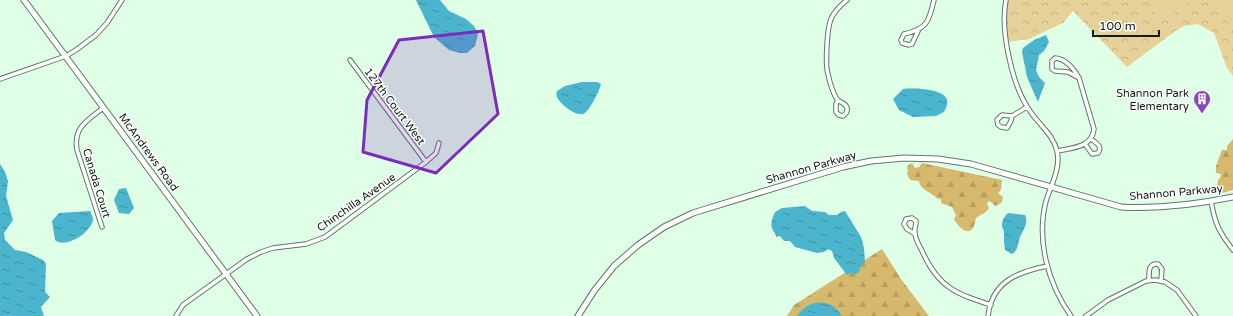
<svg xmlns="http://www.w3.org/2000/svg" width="1233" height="316" viewBox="0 0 1233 316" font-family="'Varela Round',sans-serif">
<defs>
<pattern id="forest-firs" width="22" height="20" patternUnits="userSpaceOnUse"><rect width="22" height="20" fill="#d6b96c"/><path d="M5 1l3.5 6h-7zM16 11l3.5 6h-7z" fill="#b79e5d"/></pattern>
<pattern id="park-crowns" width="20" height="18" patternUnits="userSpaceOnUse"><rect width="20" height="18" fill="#e6d199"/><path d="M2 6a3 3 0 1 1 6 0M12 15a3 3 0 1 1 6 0" fill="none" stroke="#c4b383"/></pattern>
<pattern id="water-ripples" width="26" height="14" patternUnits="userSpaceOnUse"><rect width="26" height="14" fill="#4ab5cc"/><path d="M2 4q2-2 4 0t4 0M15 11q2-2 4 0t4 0" fill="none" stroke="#3c92a4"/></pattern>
</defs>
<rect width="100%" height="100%" fill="#e0ffe7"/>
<path fill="url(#forest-firs)" d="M1233 139V190L1218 194V189L1217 186 1218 180 1220 178 1221 174 1216 173V166L1222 150H1227V146Z
M912 163 915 168 919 167 922 163 1002 180 1001 190 998 193 1003 197 1002 202 996 206 989 201 987 204 989 208 987 211 976 218C975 221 975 225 973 228 967 237 958 225 954 220L956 215 952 207 941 203V199H938C931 192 920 190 919 181L910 180 907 174 908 171 907 169 908 165Z
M882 249 901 279 929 316H787L794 305Z"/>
<path fill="url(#park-crowns)" d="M1006 0H1233V76L1227 68 1214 33 1198 24 1184 26 1174 32 1127 67 1073 11 1063 23 1029 39 1007 42Z"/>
<path fill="#e6d199" d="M1153 0H1191L1158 24 1153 7Z
M1214 0H1233V30L1213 2Z"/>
<path fill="url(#water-ripples)" d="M416 0H440L449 11 466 19 474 26 478 34 475 46 467 53H460L449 50 434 37Z
M1046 35 1049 42 1044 51 1039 55 1036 70 1039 77 1045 83 1038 102 1027 77 1022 52 1023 48 1034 40Z
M582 82H597L601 84C600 90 589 112 583 114 575 116 560 104 557 97 556 95 556 93 557 91L565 86Z
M903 89C912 88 944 88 947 100 948 104 946 108 944 112L936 116 913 117 899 110 893 99Z
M0 164 5 172 8 181 6 196 13 220 4 233 5 240 15 250 26 252 43 260 46 264 45 292 50 297 41 307 44 316H0Z
M126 188 134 208 129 214 119 213 114 200 119 189Z
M805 206 812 211 825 212 829 215H837L841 212 845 211 861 237 864 248 865 262 861 265 859 272 854 275 851 272 847 275 834 258 832 251 828 249 824 252 817 253 795 247 790 241H784L780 236 776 237C776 233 773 232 772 228 770 223 773 217 775 212L782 208Z
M90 211C91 214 93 216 93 220 91 232 67 249 55 240L52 221 59 213Z
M1008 213 1025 215C1029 223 1023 230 1020 237 1018 243 1018 251 1012 254L1005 250 1004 242V231C1000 226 1002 218 1008 213Z
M814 303C828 302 834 304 842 316H797C801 310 807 305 814 303Z"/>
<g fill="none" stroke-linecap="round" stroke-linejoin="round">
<defs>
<path id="street" d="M1006 0C1000 30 1012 86 1030 111 1039 125 1053 134 1057 151 1061 168 1051 185 1046 201 1036 240 1048 284 1071 316
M918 31 912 44 909 45 902 43 901 40 904 34C927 29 929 22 934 0
M350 60 426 162
M0 79 66 56 76 50 96 35 107 23 122 0
M838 100 836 104V112L839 115 843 116C846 114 848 112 847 108 846 103 841 103 838 100 834 97 829 80 828 74 825 65 827 28 831 19 834 11 841 5 847 0
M1012 116 1011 121 1007 128 1001 127 998 125 997 120 1002 115 1012 116 1027 107
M1085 144 1092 154 1098 153C1103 146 1096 143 1091 139
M1057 151C1071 148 1092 148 1094 129L1079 78C1074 69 1066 59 1055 58L1052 61V69L1055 71 1068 72 1079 78
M1211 201C1215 224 1219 232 1233 250
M102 227 77 150C73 127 88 120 103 108
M915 234 907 229 904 224 906 219 912 218 916 221C916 226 914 229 915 233 915 240 921 248 923 253 939 288 957 294 991 305
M1149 280C1149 272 1148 263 1158 264L1162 269 1161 280
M176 316 183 305 247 259 261 252 273 248 306 244 325 237 426 162 436 153 439 143
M988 316C992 281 1018 272 1047 266
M1086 316 1108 300 1146 281 1155 280 1165 282 1177 290 1196 316"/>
<path id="secondary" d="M24 0 257 316
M578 316 594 291 614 266 638 245 664 227 693 213 843 167 871 161 904 158 938 159 971 164 1121 207C1156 209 1199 204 1233 197"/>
</defs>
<use href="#street" stroke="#5d7863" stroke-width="5.5"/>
<use href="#secondary" stroke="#5d7863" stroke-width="7"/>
<use href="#street" stroke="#fff" stroke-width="3.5"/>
<use href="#secondary" stroke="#fff" stroke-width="5"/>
</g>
<path fill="#7b2cbf" fill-opacity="0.2" stroke="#7b2cbf" stroke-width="3" stroke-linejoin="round" d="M483 31 498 114 436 173 363 152 367 100 399 40Z"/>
<defs>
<symbol id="building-pin" viewBox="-11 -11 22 30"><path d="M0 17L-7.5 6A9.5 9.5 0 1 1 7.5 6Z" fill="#8947bc" stroke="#fff"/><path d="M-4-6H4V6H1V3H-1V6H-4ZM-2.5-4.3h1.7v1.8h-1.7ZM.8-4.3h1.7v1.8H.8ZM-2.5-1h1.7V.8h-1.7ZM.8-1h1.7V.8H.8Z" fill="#fff"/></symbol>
</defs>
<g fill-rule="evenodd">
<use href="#building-pin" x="1192" y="89" width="20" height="27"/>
</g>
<g text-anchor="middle" stroke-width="3" stroke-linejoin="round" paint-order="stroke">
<g font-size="11" fill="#101b13" stroke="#fff" text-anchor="end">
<text x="1189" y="97">Shannon Park<tspan x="1189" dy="13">Elementary</tspan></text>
</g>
<g font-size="11" fill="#101b13" stroke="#fff">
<text transform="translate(395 106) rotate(53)" y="4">127th Court West</text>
<text transform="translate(149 152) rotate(54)" y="4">McAndrews Road</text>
<text transform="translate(811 167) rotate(-16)" y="4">Shannon Parkway</text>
<text transform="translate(97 183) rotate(73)" y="4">Canada Court</text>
<text transform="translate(1176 192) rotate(-5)" y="4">Shannon Parkway</text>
<text transform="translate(356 202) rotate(-35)" y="4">Chinchilla Avenue</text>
</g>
</g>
<path d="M1093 30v6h66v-6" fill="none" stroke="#101b13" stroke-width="2"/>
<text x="1099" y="30" font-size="12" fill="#101b13" stroke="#ffffff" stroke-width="3" paint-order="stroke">100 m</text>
</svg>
